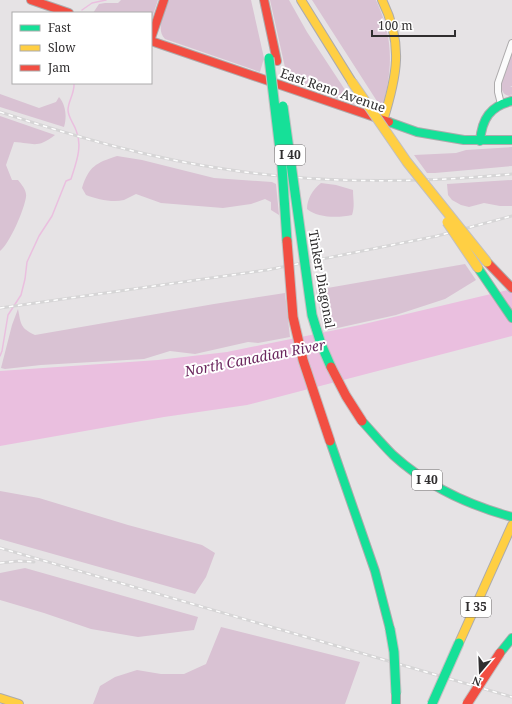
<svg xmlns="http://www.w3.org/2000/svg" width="512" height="704" viewBox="0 0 512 704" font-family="'Noto Serif',serif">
<rect width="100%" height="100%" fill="#e6e3e5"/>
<path fill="#d9c2d3" d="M121 0H158L151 21V13H93L99 4 105 3H118Z
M169 0H251L264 58 260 72 165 39C155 29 165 11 169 0Z
M270 0H289L307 32 355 105 288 81Z
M312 0H376C394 38 393 69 382 109Z
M512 50V86L510 87H512V95L510 94 512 96C490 96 508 60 512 50Z
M0 94 39 108 56 102 59 97C66 105 67 117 64 127L0 107Z
M0 116 55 135C37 149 34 143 14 142L6 165 12 180H18C22 185 27 191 26 197 24 210 10 243 0 251Z
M512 147V166L435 173H427L414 155 456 153 466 150Z
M117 156 142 160 214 178 272 182 276 184 279 215 271 210V202L265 199 251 204 223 208 161 203 136 194C132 196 128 198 124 200 112 203 97 199 86 195L82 188C89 166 96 163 117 156Z
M512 180V206H500L484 203 469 207 461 205 452 200 448 195 447 184Z
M321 183 336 185 353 190C353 199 355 206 352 215 339 218 317 218 307 209 307 199 313 189 321 183Z
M465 264 476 280 445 299 396 315 324 331 316 290Z
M285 293 290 337 258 343 248 342 195 354 170 351 144 359 41 365 5 369 1 368 12 325 18 309C21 324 20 328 35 335L214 304Z
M0 491 39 498 128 525 202 545 215 553 206 577 195 594 0 539Z
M25 568 198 617 194 630 138 637 91 629 44 613 0 600V573Z
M221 627 360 662 345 704H93L100 686 115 677 137 670 161 674H184L206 664Z"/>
<path fill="#eabfdf" d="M512 289V336L247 405 164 417 0 446V371L158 360 227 352 360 325Z"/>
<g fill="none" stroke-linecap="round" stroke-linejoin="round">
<path stroke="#eabfdf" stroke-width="1.5" d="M82 10 92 3 106 0
M0 356 2 351 8 315 21 295 25 279 27 262 39 236 52 216 66 181 71 179C76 163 83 146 76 130 74 124 68 117 68 110 68 101 75 93 74 83"/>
<defs>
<path id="street" d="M501 104 498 92V83L512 43"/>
<path id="fast" d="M389 122 417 132 464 140H512
M480 141C482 119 490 106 512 101
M478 268 512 318
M362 421C372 432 382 444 393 455 427 486 468 505 512 517
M330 441 375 571 390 629
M500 653 512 638
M396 693V704"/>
<path id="slow" d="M301 0 352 82
M382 0C404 44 397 76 383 121
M459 643 512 525
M0 698 19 704"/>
<path id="jam" d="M31 0 69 13
M264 0 277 61
M151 38 164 0
M151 41 389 122
M487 262 512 288"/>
</defs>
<use href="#street" stroke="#adabac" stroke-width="8"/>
<use href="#fast" stroke="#adabac" stroke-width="10"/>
<use href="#slow" stroke="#adabac" stroke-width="10"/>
<use href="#jam" stroke="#adabac" stroke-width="10"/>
<use href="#street" stroke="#fbfbfb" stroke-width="6"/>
<use href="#fast" stroke="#16e098" stroke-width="8"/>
<use href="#slow" stroke="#ffcf43" stroke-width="8"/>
<use href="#jam" stroke="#f24e42" stroke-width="8"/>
<defs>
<path id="rail" d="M0 112C76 137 152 159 231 170 324 184 419 183 512 174
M0 308 267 270 437 236 512 216
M0 548 512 697
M0 563 19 561 34 562"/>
</defs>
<use href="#rail" stroke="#d6d5d6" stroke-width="3"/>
<use href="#rail" stroke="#fff" stroke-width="1.5" stroke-dasharray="4.5" stroke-linecap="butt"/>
<defs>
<path id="fast-bridge" d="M269 58 282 167 287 241
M283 106 312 315 321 344 331 367
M390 629 394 652 396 693
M432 704 459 643"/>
<path id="slow-bridge" d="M352 82 407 162 487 262
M447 222 478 268"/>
<path id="jam-bridge" d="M287 241 293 317 303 360 330 441
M331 367 346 396 362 421
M467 704 500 653"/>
</defs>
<use href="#fast-bridge" stroke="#c1bfc0" stroke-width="11" stroke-linecap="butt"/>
<use href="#slow-bridge" stroke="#c1bfc0" stroke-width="11" stroke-linecap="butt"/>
<use href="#jam-bridge" stroke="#c1bfc0" stroke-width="11" stroke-linecap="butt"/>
<use href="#fast-bridge" stroke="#16e098" stroke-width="9"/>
<use href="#slow-bridge" stroke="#ffcf43" stroke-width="9"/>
<use href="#jam-bridge" stroke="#f24e42" stroke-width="9"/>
</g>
<g text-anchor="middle" stroke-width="4" stroke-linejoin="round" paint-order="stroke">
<g fill="#fff" stroke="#6e6d6d" stroke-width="1">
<rect x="275" y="145" width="30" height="20" rx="3"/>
<rect x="412" y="470" width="30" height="20" rx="3"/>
<rect x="461" y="597" width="30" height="20" rx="3"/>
</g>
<g font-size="12" font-weight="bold" fill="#302e2f">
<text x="290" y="159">I 40</text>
<text x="427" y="484">I 40</text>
<text x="476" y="611">I 35</text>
</g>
<g font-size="13" fill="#302e2f" stroke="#fff">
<text transform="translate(333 90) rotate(19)" y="5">East Reno Avenue</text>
<text transform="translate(322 279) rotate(80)" y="5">Tinker Diagonal</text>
</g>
<g font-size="14" font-style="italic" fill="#6b275e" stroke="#fff">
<text transform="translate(255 358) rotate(-11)" y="5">North Canadian River</text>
</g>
</g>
<rect x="12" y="12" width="140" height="72" fill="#ffffff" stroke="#acabac"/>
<rect x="20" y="25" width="20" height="6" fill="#16e098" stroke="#acabac"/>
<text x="48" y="32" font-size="12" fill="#302e2f">Fast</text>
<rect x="20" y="45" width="20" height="6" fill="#ffcf43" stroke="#acabac"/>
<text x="48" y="52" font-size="12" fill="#302e2f">Slow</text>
<rect x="20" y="65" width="20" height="6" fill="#f24e42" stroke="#acabac"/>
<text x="48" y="72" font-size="12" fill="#302e2f">Jam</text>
<g transform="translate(480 672) rotate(199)" stroke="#ffffff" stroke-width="3" paint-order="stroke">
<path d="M0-3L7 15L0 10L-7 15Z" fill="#302e2f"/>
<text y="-6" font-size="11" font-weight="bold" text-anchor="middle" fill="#302e2f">N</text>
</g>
<path d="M372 30v6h83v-6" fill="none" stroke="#302e2f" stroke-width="2"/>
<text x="378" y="30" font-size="12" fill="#302e2f" stroke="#ffffff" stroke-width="3" paint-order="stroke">100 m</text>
</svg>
